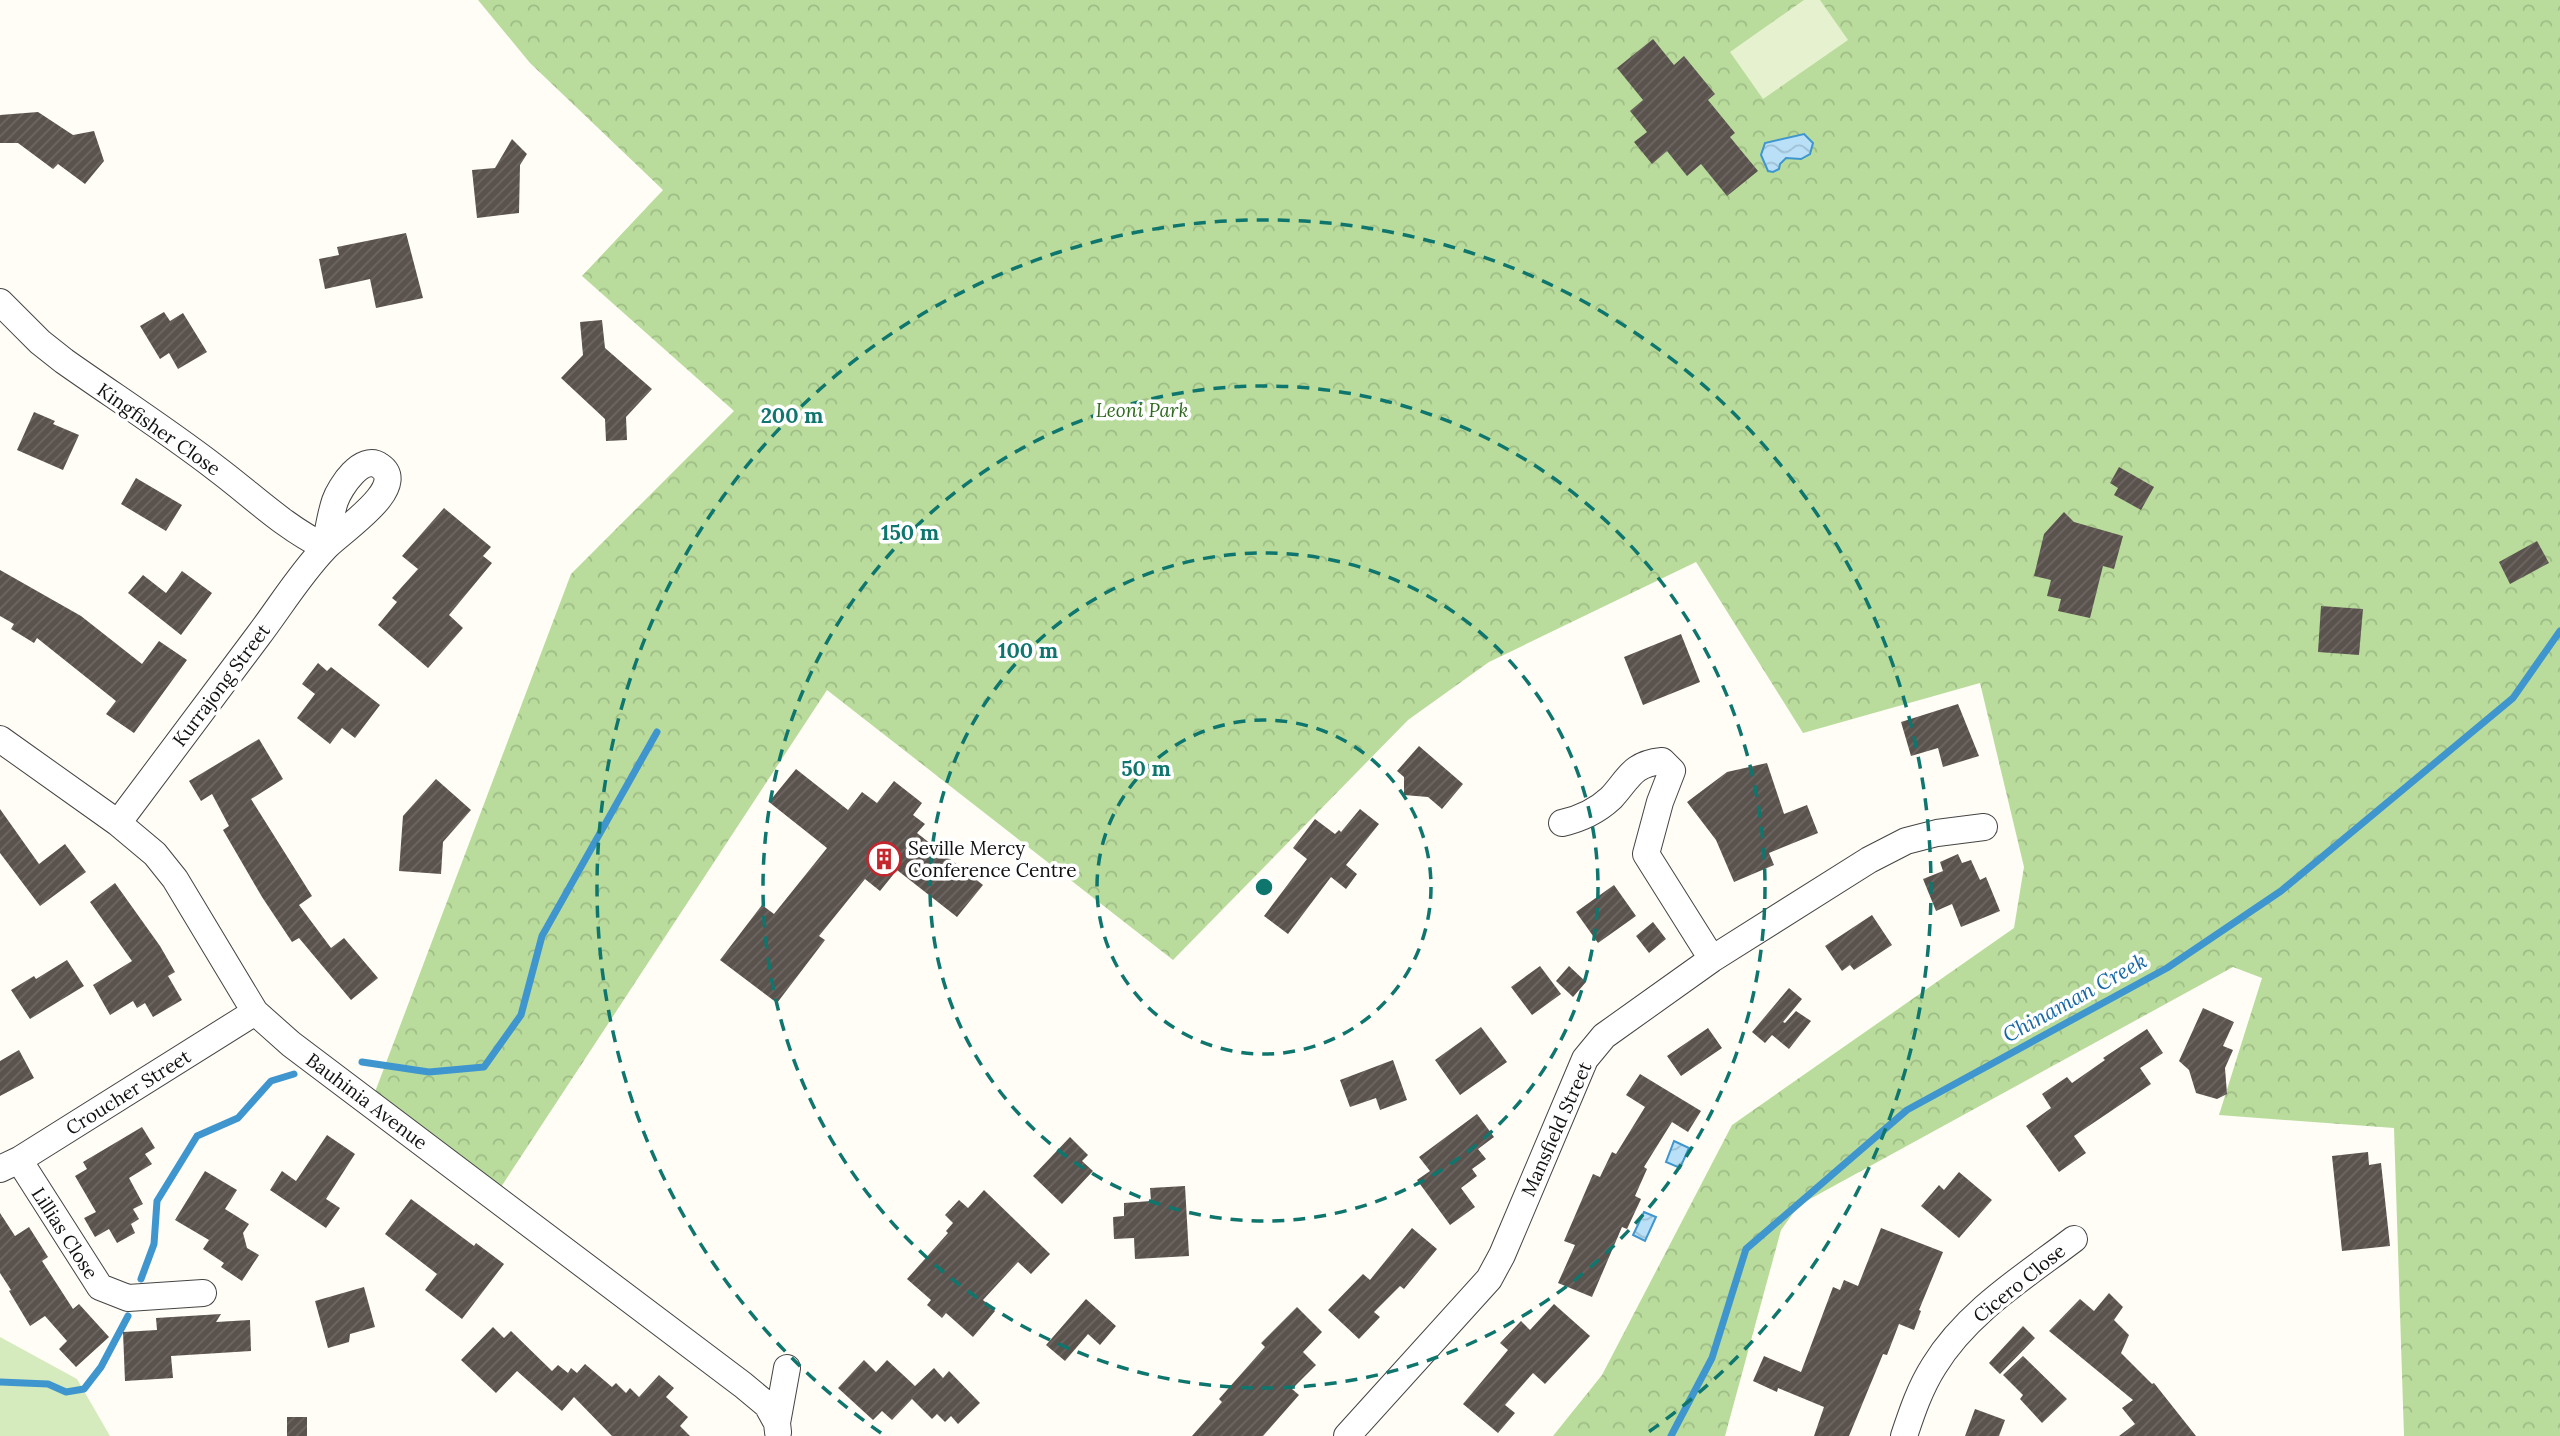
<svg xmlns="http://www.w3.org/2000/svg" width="2560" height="1436" viewBox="0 0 2560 1436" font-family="Lora,serif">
<defs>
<pattern id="forest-crowns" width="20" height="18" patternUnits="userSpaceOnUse" patternTransform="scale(1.75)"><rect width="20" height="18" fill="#b9dc9c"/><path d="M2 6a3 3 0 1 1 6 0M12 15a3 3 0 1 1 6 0" fill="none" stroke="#9ebc85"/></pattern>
<pattern id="water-waves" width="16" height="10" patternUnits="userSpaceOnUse" patternTransform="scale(1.75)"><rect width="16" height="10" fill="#b9e0f7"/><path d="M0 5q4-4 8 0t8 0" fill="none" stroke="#9ebfd3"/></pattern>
<pattern id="building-hatch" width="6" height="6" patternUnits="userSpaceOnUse" patternTransform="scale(1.75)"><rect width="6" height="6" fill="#5a524d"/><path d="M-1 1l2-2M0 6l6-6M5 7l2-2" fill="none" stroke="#6d6662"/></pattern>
</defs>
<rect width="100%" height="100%" fill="#fffdf5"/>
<path fill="url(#forest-crowns)" d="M478 0H2560V1436H2404L2394 1128 2219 1115 2262 978 2233 967 1799 1205 1781 1230 1725 1436H1553L1602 1375 1732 1125 2014 928 2024 867 1980 683 1803 733 1696 562 1489 662 1408 720 1173 960 827 690 501 1187 375 1092 571 574 734 411 582 276 663 190 530 63Z"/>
<path fill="#d5ebbd" d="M0 1337 77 1379 110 1436H0Z"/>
<path fill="#e6f2cf" d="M1804 0H1820L1848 40 1763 99 1730 52Z"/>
<path fill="url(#water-waves)" stroke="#3f96cf" stroke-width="2" d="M1804 134 1813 143 1810 154 1801 159 1786 158 1780 164 1779 169 1773 172 1768 171 1761 155 1765 143Z
M1674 1141 1689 1148 1680 1168 1666 1162Z
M1644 1212 1656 1217 1645 1241 1633 1235Z"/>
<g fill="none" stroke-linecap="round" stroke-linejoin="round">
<path stroke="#3f96cf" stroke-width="7" d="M362 1062 429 1072 484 1067 521 1015 542 936 657 732
M141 1279 154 1244 157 1201 197 1136 238 1118 271 1081 294 1074
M0 1382 48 1384 66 1392 84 1389 101 1367 128 1316
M1671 1436 1712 1358 1746 1249 1907 1110 2167 968 2281 891 2513 698 2560 631"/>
</g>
<path fill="url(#building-hatch)" d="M1653 39 1674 65 1684 56 1715 94 1708 100 1735 133 1730 137 1758 171 1727 196 1701 164 1687 176 1667 151 1652 164 1634 142 1647 132 1630 111 1643 100 1617 68Z
M38 112 73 135 94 131 104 161 85 184 58 164 53 169 18 143H0V115Z
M512 139 527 154 520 165 519 213 477 218 472 170 495 168Z
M406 233 423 298 376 308 370 279 325 289 319 259 339 255 337 247Z
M164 312 170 321 183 313 207 352 178 369 169 353 160 359 140 326Z
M602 320 605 348 652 389 626 417 627 440 606 441 605 419 561 378 583 355 580 322Z
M34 412 55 421 53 424 79 435 63 470 17 450Z
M2119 467 2154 487 2141 510 2114 495 2118 488 2110 483Z
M136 478 182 505 166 531 121 504Z
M444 508 491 547 483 556 492 563 449 615 463 628 428 668 378 625 397 602 392 598 418 569 402 556Z
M2064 512 2074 522 2123 536 2114 569 2103 566 2090 618 2058 611 2061 599 2047 596 2051 580 2034 576 2044 534Z
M2537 541 2549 563 2510 584 2499 562Z
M0 570 81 616 142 664 159 641 187 660 134 733 106 714 116 701 37 638 34 643 11 629 14 624 0 616Z
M182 571 212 593 181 635 128 593 143 575 166 593Z
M2321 606 2363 609 2359 655 2318 652Z
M1681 634 1700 682 1643 705 1624 657Z
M318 663 327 671 331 667 380 705 355 738 342 728 330 744 297 718 315 694 302 684Z
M1958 704 1979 756 1943 767 1938 748 1911 756 1901 722Z
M259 739 283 779 251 799 312 896 299 905 331 948 344 938 378 978 351 1000 299 938 292 942 262 897 223 830 229 826 212 794 201 801 189 781Z
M1419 746 1463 784 1442 809 1428 797 1404 795V777L1397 771Z
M1767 763 1784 814 1807 805 1818 833 1769 853 1774 865 1734 882 1716 840 1687 802 1727 772Z
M796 769 848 810 862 792 877 803 894 781 922 803 913 815 925 824 917 833 983 885 957 917 897 870 880 891 865 879 819 936 825 940 777 1003 720 960 762 905 774 914 827 848 769 802Z
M436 779 471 810 443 842 441 874 399 871 403 816Z
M0 809 39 864 65 844 86 872 40 906 0 853Z
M1360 809 1379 824 1346 865 1357 874 1346 889 1331 877 1288 934 1264 916 1307 859 1293 848 1315 819 1335 834 1339 830 1341 832Z
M1958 854 1962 863 1971 860 1980 880 1986 877 2000 911 1961 927 1952 904 1936 911 1923 879 1943 871 1940 862Z
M115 883 160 946 175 972 168 976 182 1000 153 1017 145 1003 137 1008 133 1001 110 1015 93 985 132 961 90 902Z
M1614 885 1636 916 1598 943 1576 912Z
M1872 915 1892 945 1854 970 1850 965 1842 971 1825 946Z
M1653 922 1666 939 1649 953 1636 936Z
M67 960 84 986 30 1019 11 990 34 976 36 979Z
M1540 966 1561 994 1532 1015 1511 987Z
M1569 966 1586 982 1573 997 1556 981Z
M1789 988 1802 999 1783 1022 1785 1023 1796 1011 1811 1021 1789 1049 1772 1035 1765 1043 1752 1032Z
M2203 1008 2234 1022 2223 1046 2233 1050 2225 1068 2227 1094 2217 1099 2196 1093 2189 1070 2179 1061Z
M1481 1027 1507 1062 1460 1095 1435 1060Z
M1708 1028 1722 1048 1681 1076 1667 1056Z
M2147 1029 2163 1053 2140 1068 2151 1084 2074 1136 2086 1153 2059 1172 2026 1126 2051 1108 2042 1094 2067 1077 2072 1083 2105 1060 2103 1058Z
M19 1050 34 1078 0 1096V1061Z
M1393 1060 1407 1100 1380 1110 1376 1098 1350 1107 1340 1080Z
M1640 1074 1701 1111 1688 1132 1672 1122 1644 1167 1647 1169 1635 1196 1641 1199 1627 1229 1622 1227 1592 1297 1558 1283 1575 1245 1564 1241 1593 1174 1600 1177 1612 1152 1616 1154 1645 1107 1626 1095Z
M1477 1114 1494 1137 1478 1149 1486 1159 1472 1169 1477 1176 1461 1188 1475 1207 1450 1225 1417 1180 1430 1171 1419 1157Z
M142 1127 155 1148 145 1154 152 1164 129 1178 143 1204 133 1209 139 1219 131 1224 135 1233 117 1243 109 1229 95 1237 84 1218 96 1212 75 1176 87 1169 83 1162Z
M327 1135 355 1154 326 1199 340 1208 326 1228 270 1190 282 1171 296 1181Z
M1070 1137 1088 1155 1082 1161 1093 1171 1062 1204 1033 1176Z
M2368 1152 2369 1165 2381 1163 2390 1246 2342 1251 2332 1156Z
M205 1171 237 1190 225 1209 249 1224 243 1233 247 1248 259 1255 242 1281 221 1267 224 1263 203 1249 209 1240 175 1220Z
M1959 1172 1992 1200 1959 1238 1921 1206 1939 1185 1944 1190Z
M1185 1186 1189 1256 1135 1259 1134 1238 1114 1239 1113 1217 1124 1216V1203L1151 1201 1150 1188Z
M984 1190 1050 1254 1031 1274 1018 1262 983 1300 995 1311 973 1337 946 1313 942 1318 927 1305 931 1300 907 1279 948 1233 946 1231 953 1223 945 1215 959 1200 968 1208Z
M411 1199 474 1246 476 1243 504 1264 462 1319 425 1290 437 1274 385 1234Z
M0 1213 15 1236 29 1227 48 1257 42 1261 73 1309 79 1304 109 1337 76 1367 59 1349 67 1341 45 1316 30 1326 9 1291 11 1290 0 1273Z
M1412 1228 1437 1249 1404 1289 1400 1286 1374 1312 1380 1317 1359 1339 1328 1310 1363 1274 1370 1280Z
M1881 1228 1943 1252 1919 1310 1921 1311 1914 1330 1899 1324 1887 1355 1883 1354 1849 1436H1814L1824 1407 1778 1388 1777 1392 1753 1381 1764 1356 1801 1372 1833 1287 1840 1290 1844 1280 1858 1286Z
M364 1287 375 1327 350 1334 349 1342 328 1348 315 1301Z
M2109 1293 2123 1307 2114 1320 2129 1335 2121 1353 2152 1384 2154 1383 2196 1436H2119L2135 1424 2122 1408 2133 1400 2049 1331 2080 1299 2094 1311Z
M1086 1299 1116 1326 1100 1345 1088 1334 1065 1361 1046 1345Z
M1554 1304 1590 1336 1545 1384 1533 1373 1505 1405 1515 1413 1498 1433 1463 1404 1508 1350 1500 1343 1521 1321 1530 1330Z
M1297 1307 1322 1332 1303 1352 1316 1365 1292 1389 1299 1395 1263 1436H1192L1222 1402 1219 1399 1265 1347 1261 1343Z
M221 1314 216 1322 250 1320 251 1351 171 1356 173 1378 125 1381 123 1332 157 1330 156 1318Z
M2023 1326 2035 1338 2000 1374 1989 1363Z
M493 1327 504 1338 511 1331 552 1371 558 1365 568 1373 571 1368 577 1373 585 1364 612 1387 616 1383 626 1393 630 1388 639 1397 659 1375 674 1388 666 1397 688 1417 680 1426 690 1436H612L574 1397 562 1411 517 1371 496 1393 461 1360Z
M2023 1356 2067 1399 2042 1423 2020 1399 2023 1395 2003 1375Z
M864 1360 876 1372 887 1360 915 1386 934 1368 943 1378 949 1371 980 1403 958 1424 951 1416 945 1422 937 1414 932 1419 912 1399 892 1420 882 1411 873 1420 838 1388Z
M1975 1409 2005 1420 1999 1436H1965Z
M287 1417H307V1436H287Z"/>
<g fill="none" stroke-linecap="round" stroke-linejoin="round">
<defs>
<path id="street" d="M0 302 40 342 64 361C115 397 168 431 217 469 253 496 284 527 325 547
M0 739 118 823 155 854 175 879 255 1012 291 1044 743 1385 767 1405 777 1423
M118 823C164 761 211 699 258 636 280 607 300 574 325 548 338 533 411 487 380 466 362 453 340 487 335 501 330 516 328 532 325 547
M1562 823C1580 819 1597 811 1611 798 1629 779 1631 764 1662 761L1672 771 1660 802 1646 854 1712 959
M19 1160 100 1287 128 1298 203 1293
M0 1169 19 1160 255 1012
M778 1432 777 1423 787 1368
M1347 1436 1489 1279 1502 1255 1585 1059 1604 1036 1712 959 1869 860 1906 841 1937 833 1984 827
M1904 1436C1912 1412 1920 1388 1934 1366 1967 1312 2024 1277 2074 1239"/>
</defs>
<use href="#street" stroke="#444" stroke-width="28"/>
<use href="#street" stroke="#fff" stroke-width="26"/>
</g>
<g fill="none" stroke="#0f766e" stroke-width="3.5" stroke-dasharray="12 9">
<circle cx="1264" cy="887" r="167"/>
<circle cx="1264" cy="887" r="334"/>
<circle cx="1264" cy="887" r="501"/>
<path d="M881 1433A667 667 0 1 1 1647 1433"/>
</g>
<defs>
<symbol id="building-ring" viewBox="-11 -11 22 22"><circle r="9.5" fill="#fff" stroke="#c4262e" stroke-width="1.5"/><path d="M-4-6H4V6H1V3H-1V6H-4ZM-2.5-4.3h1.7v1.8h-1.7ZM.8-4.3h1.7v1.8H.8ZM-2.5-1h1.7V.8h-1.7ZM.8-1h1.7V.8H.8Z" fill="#c4262e"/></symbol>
</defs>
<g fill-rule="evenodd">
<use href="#building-ring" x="865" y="840" width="38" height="38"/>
</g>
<g text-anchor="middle" stroke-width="7" stroke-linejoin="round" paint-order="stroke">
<g font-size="19" font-style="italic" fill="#2f6b1f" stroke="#fff">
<text x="1142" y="417">Leoni Park</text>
</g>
<g font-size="19" fill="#111" stroke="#fff">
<text transform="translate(159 429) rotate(35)" y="7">Kingfisher Close</text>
<text transform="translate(221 685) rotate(-53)" y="7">Kurrajong Street</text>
<text transform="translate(128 1092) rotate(-32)" y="7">Croucher Street</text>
<text transform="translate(367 1101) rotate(37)" y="7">Bauhinia Avenue</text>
<text transform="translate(1556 1129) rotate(-66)" y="7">Mansfield Street</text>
<text transform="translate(65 1233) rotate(57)" y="7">Lillias Close</text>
<text transform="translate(2019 1283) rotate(-39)" y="7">Cicero Close</text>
</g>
<g font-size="19" fill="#111" stroke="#fff" text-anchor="start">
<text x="908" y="855">Seville Mercy<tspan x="908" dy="22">Conference Centre</tspan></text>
</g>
<g font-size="21" font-style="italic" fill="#1768a6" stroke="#fff">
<text transform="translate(2075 998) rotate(-29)" y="7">Chinaman Creek</text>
</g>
</g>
<circle cx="1264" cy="887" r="10" fill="#0f766e" stroke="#fff" stroke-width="3.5"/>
<g font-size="21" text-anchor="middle" font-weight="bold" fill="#0f766e" stroke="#fff" stroke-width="7" stroke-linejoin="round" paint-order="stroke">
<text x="792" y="423">200 m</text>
<text x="910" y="540">150 m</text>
<text x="1028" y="658">100 m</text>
<text x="1146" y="776">50 m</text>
</g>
</svg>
